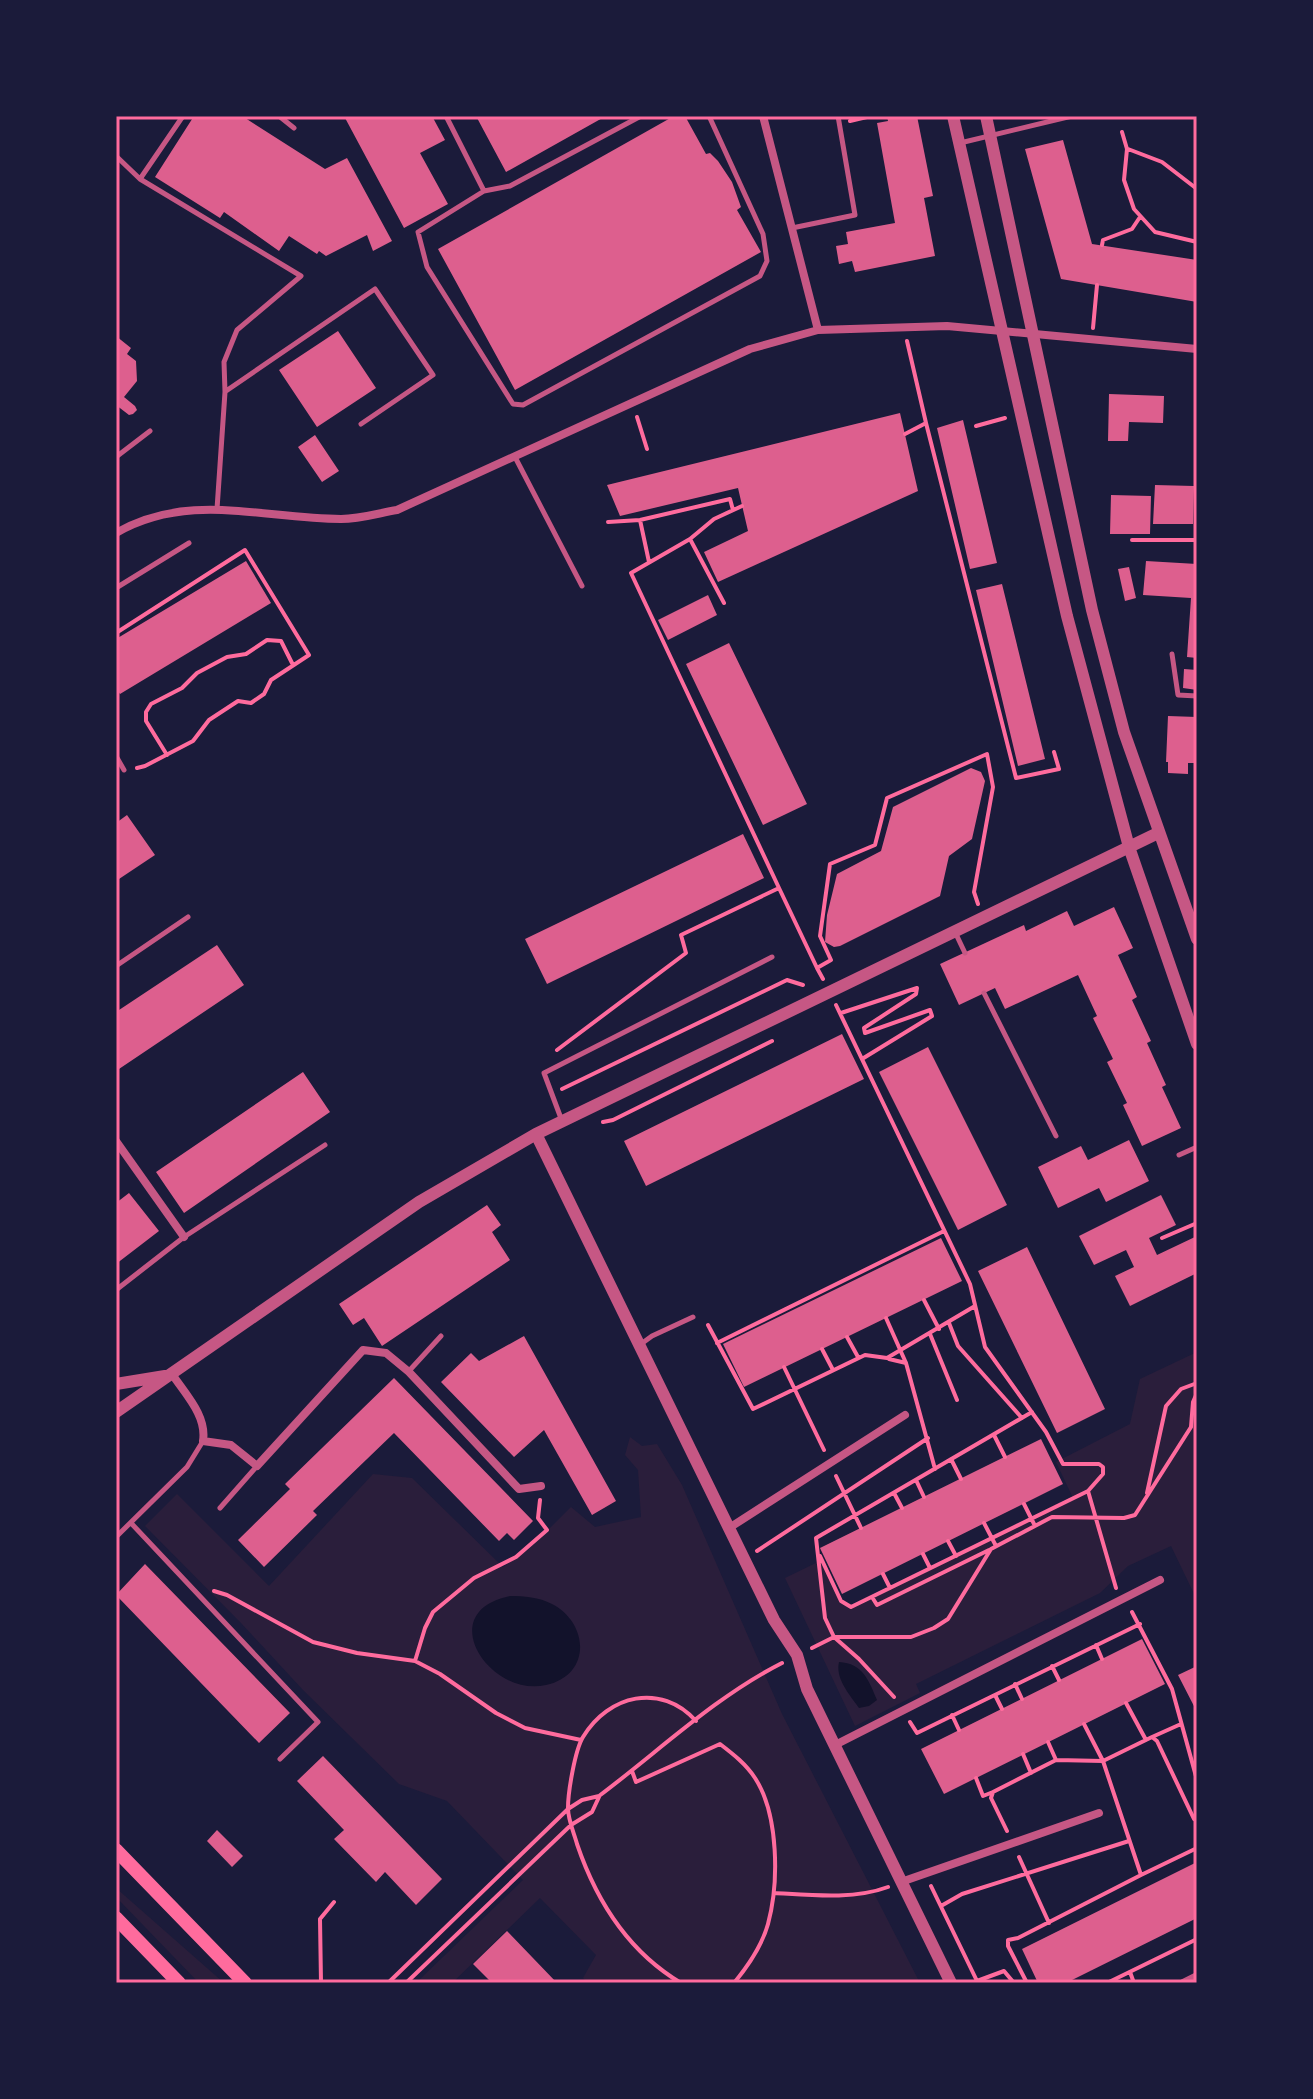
<svg xmlns="http://www.w3.org/2000/svg" width="1313" height="2099" viewBox="0 0 1313 2099" font-family="'Archivo Narrow',sans-serif">
<rect width="100%" height="100%" fill="#1b1b3a"/>
<path fill="#2a1e3b" d="M1197 1352V1600L1171 1546 1128 1566 1100 1593 916 1684 920 1693 855 1726 785 1578 822 1560 841 1601 851 1607 1073 1498 1056 1462 1130 1424 1140 1379Z
M630 1437 642 1446 657 1444 682 1485 782 1714 920 1983H588L583 1978 596 1955 540 1898 452 1983H416L523 1880 447 1801 399 1784 303 1690 241 1623 145 1526 177 1494 269 1586 373 1474 412 1478 503 1567 528 1550 571 1507 595 1527 641 1517 638 1470 625 1455Z
M116 1888 224 1983H199L116 1897Z"/>
<path fill="#12122b" d="M510 1596C524 1596 539 1597 552 1604 589 1623 592 1675 546 1685 490 1698 432 1612 510 1596Z
M839 1662C863 1663 869 1681 877 1700L869 1706 859 1708C850 1695 835 1679 839 1662Z"/>
<path fill="#dd5f8e" d="M194 116H242L325 169 347 158 392 241 373 251 367 235 326 256 319 251 317 254 289 236 279 251 224 212 220 218 155 177Z
M344 116H432L445 140 420 153 448 204 404 228Z
M476 116H606L506 172Z
M674 116H685L706 154 710 153 718 161 732 182 741 207 737 210 761 252 515 390 438 249Z
M887 116H917L933 196 924 198 935 256 855 272 852 261 839 264 836 246 848 244 846 232 895 223 877 123 888 121Z
M1063 140 1092 244 1197 260V302L1061 279 1025 149Z
M338 331 376 388 317 427 279 370Z
M116 336 131 348 127 354 136 361 137 381 124 397 135 406 137 410 133 414 129 415 116 405Z
M1109 394 1164 396 1163 423 1129 422 1128 441H1108Z
M900 413 918 491 718 582 704 552 748 531 738 488 620 516 607 485Z
M963 420 997 563 970 569 937 428Z
M315 435 339 471 322 482 298 447Z
M1155 485 1194 486 1193 524H1153Z
M1111 495 1151 496 1150 534H1110Z
M246 561 271 603 120 694 116 688V639Z
M1146 561 1197 564V658L1187 657 1191 598 1143 595Z
M1129 567 1136 598 1125 601 1118 569Z
M1002 584 1045 759 1018 766 976 590Z
M708 595 717 615 668 640 658 620Z
M729 643 807 804 763 825 686 664Z
M1184 669 1197 670V690L1183 688Z
M1168 716 1197 717V763H1188V774L1168 773V762H1166Z
M971 768 981 772 985 781 972 839 949 856 940 896 840 946 834 947 825 942 827 915 837 874 881 851 893 807Z
M127 815 155 855 116 881V823Z
M743 834 764 878 547 984 525 939Z
M1114 907 1133 948 1118 955 1137 997 1132 1000 1151 1041 1147 1043 1166 1085 1162 1087 1181 1128 1142 1146 1123 1105 1127 1103 1107 1062 1113 1059 1093 1018 1097 1016 1078 975 1005 1009 995 988 959 1005 940 964 1024 925 1026 931 1067 911 1074 926Z
M217 945 244 985 116 1071V1012Z
M842 1034 864 1079 646 1186 624 1141Z
M928 1047 1007 1205 958 1230 879 1072Z
M303 1072 330 1112 184 1213 156 1172Z
M1129 1140 1149 1181 1106 1202 1099 1188 1058 1208 1038 1167 1081 1146 1088 1160Z
M129 1193 159 1231 116 1264V1203Z
M1161 1195 1176 1225 1149 1238 1157 1255 1197 1236V1273L1130 1306 1115 1276 1134 1267 1126 1250 1094 1265 1079 1236Z
M487 1205 501 1225 492 1232 510 1260 382 1346 364 1318 353 1325 339 1304Z
M941 1238 962 1281 744 1387 723 1344Z
M1027 1247 1105 1409 1057 1433 978 1271Z
M524 1336 616 1501 592 1515 544 1430 514 1457 441 1382 471 1353 479 1361Z
M394 1378 533 1521 514 1540 507 1533 499 1541 394 1433 313 1511 317 1515 264 1567 238 1540 290 1489 285 1484Z
M1041 1439 1063 1484 842 1594 820 1548Z
M145 1564 290 1713 259 1743 116 1595Z
M1142 1639 1165 1684 944 1794 921 1749Z
M1197 1666V1712L1178 1675Z
M323 1756 442 1879 416 1905 385 1872 376 1882 334 1839 344 1830 297 1781Z
M217 1830 243 1856 232 1867 207 1841Z
M1197 1862V1918L1066 1983H1038L1022 1949Z
M507 1931 557 1983H492L473 1964Z"/>
<g fill="none" stroke-linecap="round" stroke-linejoin="round">
<path stroke="#ff6b9d" stroke-width="4" d="M850 121 871 116
M1122 132 1127 149 1124 180 1134 209 1155 232 1197 242
M1128 149 1162 162 1197 189
M1102 245 1103 240 1132 229 1140 217
M1093 328 1097 285
M637 417 647 449
M926 423 1016 778 1059 769 1054 752
M976 426 1005 418
M905 434 926 423 907 341
M640 520 649 562
M608 522 640 520 730 499 733 510
M690 539 714 519 742 506
M1132 540H1197
M116 633 245 550 309 655 271 680 264 694 251 703 238 701 209 720 193 741 145 766 137 768
M167 755 146 721V712L151 704 182 688 197 673 227 657 246 654 267 640 281 641 293 665
M779 888 817 968
M823 979 817 968 831 960 820 936 830 864 875 845 887 798 987 754 993 787 974 892 978 904
M836 1005 970 1284 985 1347 1046 1432 1063 1464H1099L1103 1467V1474L1088 1491 1116 1588
M841 1013 917 988 916 994 864 1028 865 1033 930 1010 932 1016 862 1059
M557 1050 686 953 681 935 779 888 631 573 690 539 724 603
M562 1089 787 980 803 985
M603 1122 613 1120 772 1041
M1162 1238 1197 1223
M924 1300 939 1329
M886 1318 906 1363 935 1469
M949 1323 958 1346 1022 1418
M708 1325 753 1409 865 1355 887 1358 975 1306
M930 1334 957 1400
M847 1337 858 1357
M717 1343 944 1231
M822 1349 833 1370
M889 1359 906 1363
M784 1367 824 1450
M994 1435 1005 1457
M951 1459 961 1479
M836 1476 861 1528
M916 1480 924 1497
M894 1493 902 1508
M1147 1493 1166 1406 1181 1389 1197 1383
M1024 1504 1035 1526
M984 1523 996 1546
M948 1541 956 1556
M757 1551 928 1438
M923 1554 930 1568
M820 1556 841 1601 851 1607 1088 1491
M883 1574 890 1588
M214 1591 227 1595 313 1642 357 1653 415 1661 440 1674 496 1713 525 1728 581 1740
M872 1597 877 1605 989 1550
M1132 1612 1172 1689 1197 1780
M1096 1645 1102 1659
M812 1648 834 1637H911L934 1628 948 1619 991 1549 1052 1517 1124 1518 1135 1515 1191 1427 1193 1402 1197 1393
M415 1661 425 1628 433 1612 474 1578 516 1557 547 1530 538 1518 540 1500
M1052 1666 1059 1680
M1015 1684 1022 1699
M995 1695 1002 1709
M894 1697 859 1659 834 1637 825 1618 816 1538 1032 1412
M1126 1703 1146 1740
M952 1715 959 1730
M910 1722 917 1733 1140 1624
M1181 1724 1152 1737 1157 1741 1194 1819 1197 1820
M1152 1737 1103 1761 1141 1875 1197 1848
M1048 1742 1056 1760
M1023 1754 1031 1773
M632 1771 636 1782 720 1744C733 1754 746 1764 755 1778 779 1815 779 1883 768 1924 762 1946 748 1966 734 1983
M976 1778 983 1796 993 1792
M1007 1831 991 1798 993 1792 1056 1760 1103 1761 1084 1724
M1019 1857 1049 1923
M931 1886 977 1981 1004 1971 1014 1983
M774 1893C810 1895 853 1900 888 1887
M941 1906 962 1894 1129 1841
M1130 1972 1134 1983
M321 1983 320 1919 334 1902
M388 1983 568 1809 582 1800 599 1796C659 1751 715 1697 782 1663
M406 1983 571 1825 592 1812 599 1797
M681 1983C629 1952 596 1900 577 1844 574 1833 568 1820 568 1808 568 1792 575 1750 583 1737 608 1695 661 1682 696 1721
M1027 1983 1008 1946V1940L1018 1938 1141 1875
M1107 1983 1197 1939"/>
<path stroke="#c65784" stroke-width="5" d="M279 116 294 128
M446 116 484 191 510 186 641 116
M960 143 1072 116
M116 156 140 179 301 276 237 330 224 362 225 392 217 509
M140 179 183 116
M484 191 418 232 427 267 513 404 523 405 760 276 767 261 763 234 709 116
M792 228 855 215 838 116
M226 391 375 289 433 375 361 424
M116 457 150 431
M515 457 582 586
M116 588 189 543
M1172 654 1178 695 1197 696
M116 756 124 770
M955 932 965 953
M116 966 188 917
M984 993 1056 1136
M562 1121 544 1073 772 957
M1179 1155 1197 1147
M116 1290 184 1237 325 1145
M641 1344 652 1336 693 1317
M409 1371 441 1336
M220 1508 257 1466
M131 1523 318 1722 280 1759
M116 1537 187 1467 203 1441"/>
<path stroke="#c65784" stroke-width="8" d="M763 116 818 330
M116 533C189 491 263 519 341 519 360 519 379 513 397 510L750 349 818 330 947 326 1197 349
M116 1141 184 1237
M172 1374C186 1395 207 1416 203 1441L231 1445 257 1466 363 1350 386 1353 409 1372 519 1489 541 1486
M729 1528 905 1415
M835 1745 1160 1580
M901 1882 1099 1813
M1183 1983 1197 1976"/>
<path stroke="#c65784" stroke-width="12" d="M953 116 1067 616 1129 847 1197 1044
M986 116 1092 610 1124 732 1197 939
M536 1134 774 1620 797 1655 807 1689 951 1983
M116 1384 165 1376
M116 1412 419 1202 536 1134 1158 833"/>
<path stroke="#ff6b9d" stroke-width="14" d="M116 1850 245 1983
M116 1918 179 1983"/>
</g>
<rect width="1313" height="2099" fill="none" stroke="#1b1b3a" stroke-width="236"/>
<rect x="118" y="118" width="1077" height="1863" fill="none" stroke="#ff6b9d" stroke-width="3"/>
</svg>
